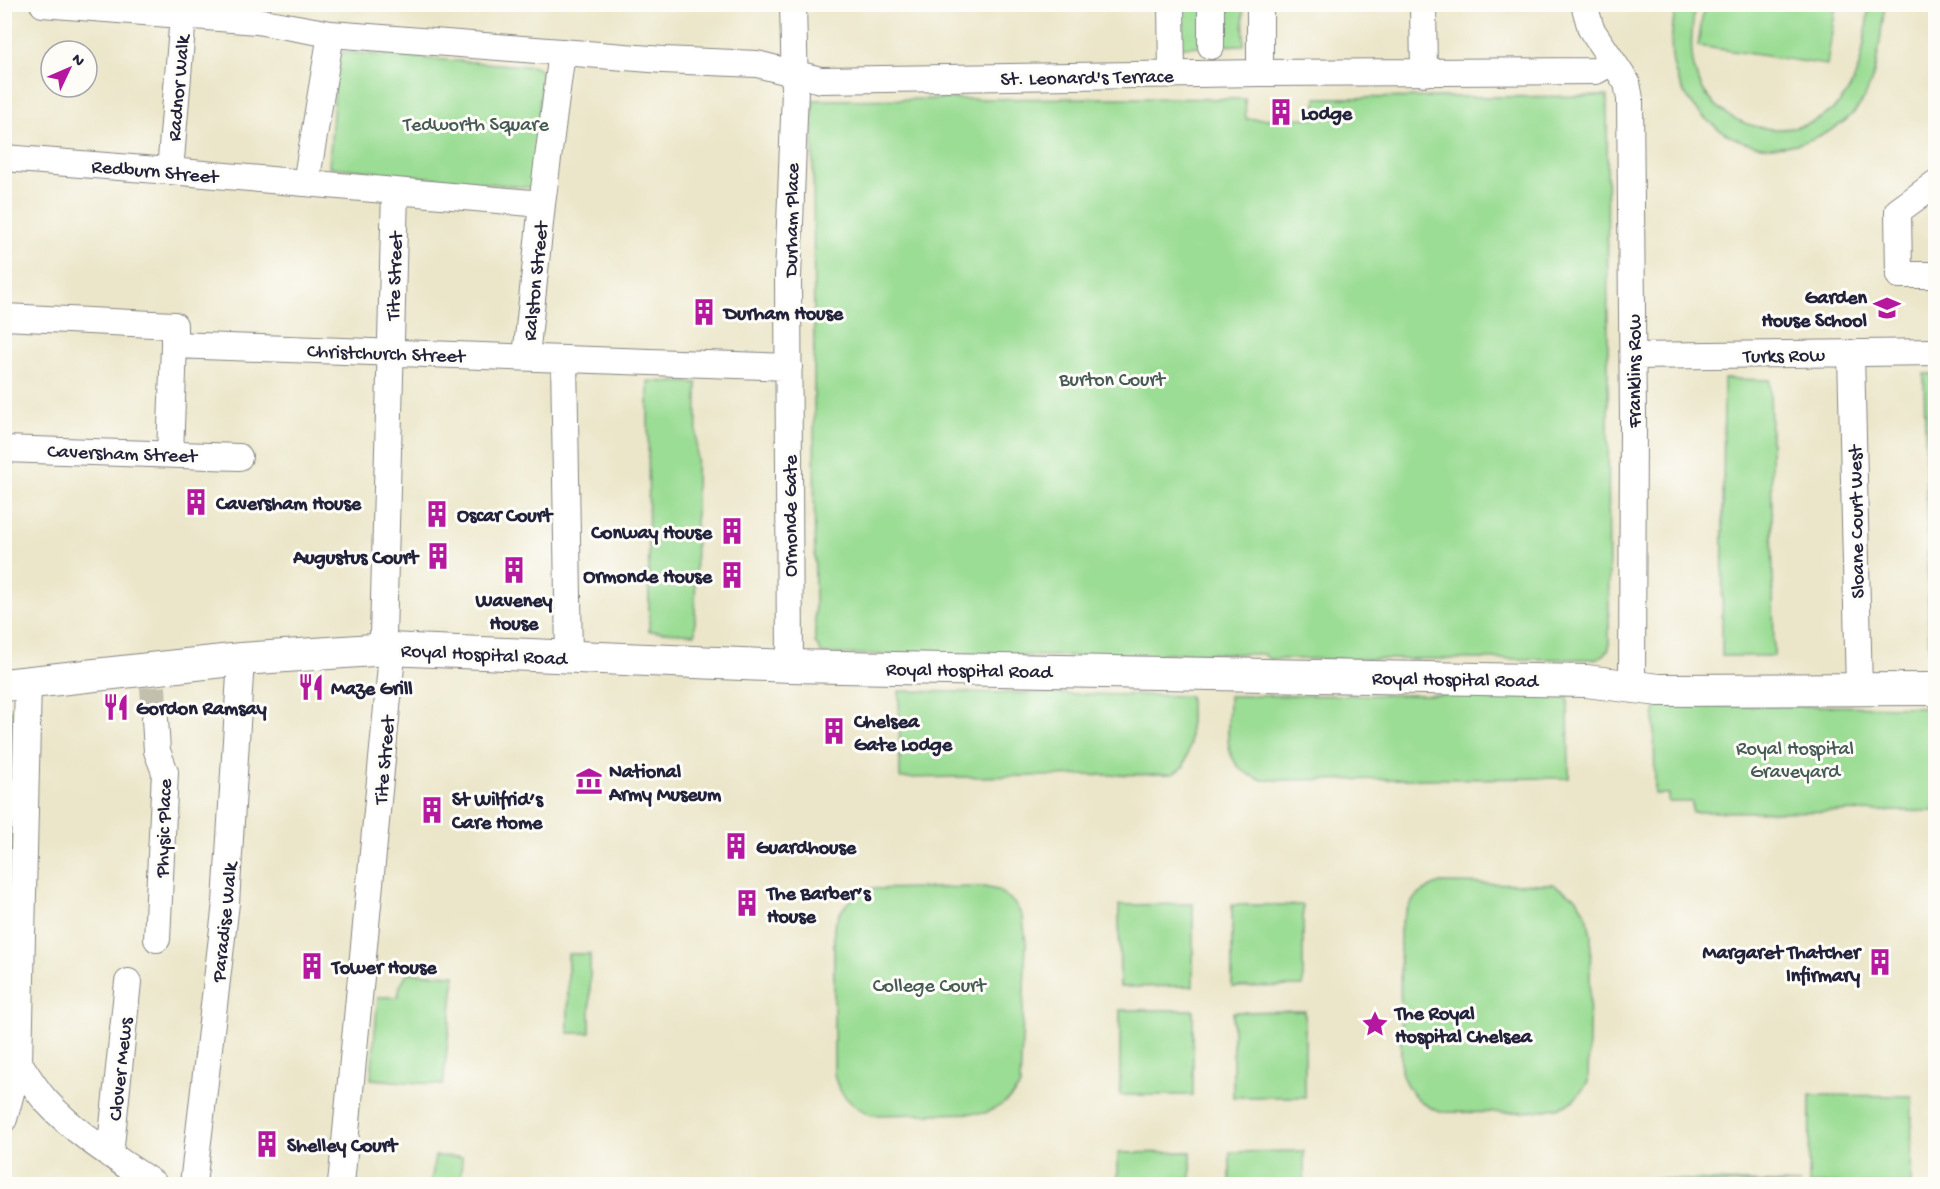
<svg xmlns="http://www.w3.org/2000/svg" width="1940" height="1189" viewBox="0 0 1940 1189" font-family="'Gochi Hand',sans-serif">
<rect width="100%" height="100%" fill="#fdfcf7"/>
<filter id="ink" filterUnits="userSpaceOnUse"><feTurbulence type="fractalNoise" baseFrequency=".0167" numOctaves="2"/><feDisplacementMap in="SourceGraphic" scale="12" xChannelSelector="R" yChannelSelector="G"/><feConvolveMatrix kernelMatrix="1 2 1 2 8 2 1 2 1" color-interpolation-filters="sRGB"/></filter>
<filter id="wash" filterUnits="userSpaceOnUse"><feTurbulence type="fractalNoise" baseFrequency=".008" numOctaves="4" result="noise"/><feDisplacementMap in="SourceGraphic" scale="24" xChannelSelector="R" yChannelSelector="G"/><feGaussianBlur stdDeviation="1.35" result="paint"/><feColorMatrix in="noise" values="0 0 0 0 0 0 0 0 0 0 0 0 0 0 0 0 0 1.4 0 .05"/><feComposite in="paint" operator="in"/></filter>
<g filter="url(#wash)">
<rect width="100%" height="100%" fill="#ebe6c9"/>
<path fill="#9bdd94" stroke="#5e8068" stroke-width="1.5" d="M1178 5H1243L1244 45 1178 47Z
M1676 5H1695C1692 30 1688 53 1697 77 1720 138 1812 148 1847 93 1864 67 1865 34 1869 5H1885C1880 36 1879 73 1862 102 1853 116 1838 127 1824 134 1807 142 1790 147 1771 147 1725 145 1683 108 1673 64 1669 44 1673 24 1676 5Z
M1704 5H1836L1827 65 1698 46Z
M341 52 538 67 542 73 534 185 532 188 329 167 337 60Z
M1607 96 1609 649 1604 655 1595 659H1269L1263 654 1162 653 1158 657 822 654 815 642 813 100 1125 98 1245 99 1246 119 1316 118V98Z
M1924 374H1936L1935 654H1929Z
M1724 379 1770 380 1774 656H1722Z
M648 381 697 383 695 634 649 631Z
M899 691 1190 696V745L1184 766 1173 774 900 778Z
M1568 694 1569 778 1263 780C1218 768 1229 733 1229 696Z
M1660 705 1935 707V811L1692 812V802H1668V794H1655L1654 717 1656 708Z
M12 710 15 787 5 1036 4 711Z
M1440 883 1552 884 1576 897 1587 916 1591 936 1588 1082C1583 1090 1578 1097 1570 1103 1549 1116 1469 1112 1440 1112 1420 1104 1407 1092 1401 1071L1400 929C1406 904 1416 892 1440 883Z
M984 887 997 890 1010 899 1017 907 1023 918 1026 943 1020 1086C1011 1100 1000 1107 985 1113L872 1115C853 1107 837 1094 834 1073V927C839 910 851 897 867 889Z
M1193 904V986L1120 987 1119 905Z
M1232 905H1303V986L1232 987Z
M568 954H590V1033H568Z
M407 973 455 975 443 1085 371 1079 378 997H398L400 986Z
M1120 1010H1193V1095H1120Z
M1305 1011V1097H1233V1012Z
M1810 1095 1912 1096 1911 1184H1809Z
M1304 1151V1184H1230V1152Z
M1191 1152V1184H1118V1153Z
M435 1156 462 1157 461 1178H467V1184H431Z
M1656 1179 1801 1184H1608V1182Z"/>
</g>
<g filter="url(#ink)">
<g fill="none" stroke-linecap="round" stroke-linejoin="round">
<path stroke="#c3bfad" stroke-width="26" stroke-dasharray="26 13" stroke-linecap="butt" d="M153 687 155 719"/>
<defs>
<path id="minor" d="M43 4 257 21 331 34 663 60 757 64 821 80 1260 73 1596 71 1612 62
M1171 4 1172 75
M1211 4V46
M1260 4V73
M1423 4 1424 73
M1584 4 1591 29 1627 83 1630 99 1633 420 1632 685
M4 158 170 171 542 204
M170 171 183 16 182 4
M306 183 331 34
M1936 183 1898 211 1899 275H1936
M4 317 174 325V345L789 367
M1851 353 1859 690
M1633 356 1936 352
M526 357 542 204 562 52
M564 359 569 657
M4 449 239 457
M170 454 174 345
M790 666 788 277 795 90 793 4
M155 719 157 751 165 772 157 939
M19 1063C28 1076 36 1090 46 1101 77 1135 117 1159 154 1184
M4 1119 19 1063 28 683
M110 1155 128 982
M193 1184 226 903 241 659
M341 1184 391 666 388 649 383 636 395 191"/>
<path id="major" d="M4 685 241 659 388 649 790 666 1586 681 1659 690 1936 689"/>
</defs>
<use href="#minor" stroke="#868482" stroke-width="28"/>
<use href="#major" stroke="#868482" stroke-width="34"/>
<use href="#minor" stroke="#fff" stroke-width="26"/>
<use href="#major" stroke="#fff" stroke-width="32"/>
</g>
</g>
<defs>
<symbol id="building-bare" viewBox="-9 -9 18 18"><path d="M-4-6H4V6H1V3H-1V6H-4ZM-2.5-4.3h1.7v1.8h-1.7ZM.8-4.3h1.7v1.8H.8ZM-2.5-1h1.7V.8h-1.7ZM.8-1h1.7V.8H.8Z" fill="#b5179e" stroke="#fdfcf7" stroke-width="2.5" paint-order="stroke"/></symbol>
<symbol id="school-bare" viewBox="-9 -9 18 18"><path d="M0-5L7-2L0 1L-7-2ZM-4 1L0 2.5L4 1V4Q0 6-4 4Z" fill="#b5179e" stroke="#fdfcf7" stroke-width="2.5" paint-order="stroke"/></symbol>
<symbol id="restaurant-bare" viewBox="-9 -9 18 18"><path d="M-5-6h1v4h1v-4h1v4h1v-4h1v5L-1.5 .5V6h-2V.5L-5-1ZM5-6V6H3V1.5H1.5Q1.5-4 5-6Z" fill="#b5179e" stroke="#fdfcf7" stroke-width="2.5" paint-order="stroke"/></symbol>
<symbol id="museum-bare" viewBox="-9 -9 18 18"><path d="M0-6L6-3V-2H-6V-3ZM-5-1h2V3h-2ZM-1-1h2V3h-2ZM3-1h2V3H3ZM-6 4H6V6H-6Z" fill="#b5179e" stroke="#fdfcf7" stroke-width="2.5" paint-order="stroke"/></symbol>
<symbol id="sight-bare" viewBox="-9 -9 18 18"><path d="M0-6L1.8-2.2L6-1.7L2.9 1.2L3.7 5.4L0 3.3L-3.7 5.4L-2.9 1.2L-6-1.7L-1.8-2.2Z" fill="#b5179e" stroke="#fdfcf7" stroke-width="2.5" paint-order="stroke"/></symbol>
</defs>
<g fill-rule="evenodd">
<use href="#building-bare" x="1262" y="93" width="38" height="38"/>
<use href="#school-bare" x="1868" y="289" width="38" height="38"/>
<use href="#building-bare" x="685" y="293" width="38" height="38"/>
<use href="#building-bare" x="177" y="483" width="38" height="38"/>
<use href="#building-bare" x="418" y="495" width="38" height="38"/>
<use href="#building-bare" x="713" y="512" width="38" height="38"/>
<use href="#building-bare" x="419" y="537" width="38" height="38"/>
<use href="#building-bare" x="495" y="551" width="38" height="38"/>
<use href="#building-bare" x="713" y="556" width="38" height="38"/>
<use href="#restaurant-bare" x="292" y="668" width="38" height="38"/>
<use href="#restaurant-bare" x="97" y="688" width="38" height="38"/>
<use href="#building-bare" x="815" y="712" width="38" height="38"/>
<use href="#museum-bare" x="570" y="762" width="38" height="38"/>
<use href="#building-bare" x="413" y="791" width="38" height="38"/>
<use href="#building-bare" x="717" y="827" width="38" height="38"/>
<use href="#building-bare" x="728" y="884" width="38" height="38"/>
<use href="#building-bare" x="1861" y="943" width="38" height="38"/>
<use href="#building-bare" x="293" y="947" width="38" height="38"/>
<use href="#sight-bare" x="1356" y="1005" width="38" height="38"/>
<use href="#building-bare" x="248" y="1125" width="38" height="38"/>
</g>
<g text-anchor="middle" stroke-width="6" stroke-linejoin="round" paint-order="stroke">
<g font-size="20" fill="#22223b" stroke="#fdfcf7">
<text transform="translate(1087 76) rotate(-1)" y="7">St. Leonard's Terrace</text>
<text transform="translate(177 88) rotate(-85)" y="7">Radnor Walk</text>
<text transform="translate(155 170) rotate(5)" y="7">Redburn Street</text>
<text transform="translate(790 220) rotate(-89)" y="7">Durham Place</text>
<text transform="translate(393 276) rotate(-88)" y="7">Tite Street</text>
<text transform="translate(534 281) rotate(-84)" y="7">Ralston Street</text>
<text transform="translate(386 352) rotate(2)" y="7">Christchurch Street</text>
<text transform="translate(1784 354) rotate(-1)" y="7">Turks Row</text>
<text transform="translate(1633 371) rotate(-90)" y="7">Franklins Row</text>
<text transform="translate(122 452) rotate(2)" y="7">Caversham Street</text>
<text transform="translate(789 516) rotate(-90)" y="7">Ormonde Gate</text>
<text transform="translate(1855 522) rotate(-91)" y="7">Sloane Court West</text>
<text transform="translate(484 653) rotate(3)" y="7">Royal Hospital Road</text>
<text transform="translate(969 669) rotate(1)" y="7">Royal Hospital Road</text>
<text transform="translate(1455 678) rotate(1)" y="7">Royal Hospital Road</text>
<text transform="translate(383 760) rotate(-85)" y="7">Tite Street</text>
<text transform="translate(162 828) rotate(-88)" y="7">Physic Place</text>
<text transform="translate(223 922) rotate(-84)" y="7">Paradise Walk</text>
<text transform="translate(119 1069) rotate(-84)" y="7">Clover Mews</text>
</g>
<g font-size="20" font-weight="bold" fill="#22223b" stroke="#fdfcf7" text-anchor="start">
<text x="1301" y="119">Lodge</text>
<text x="1867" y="303" text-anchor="end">Garden<tspan x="1867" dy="23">House School</tspan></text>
<text x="724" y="319">Durham House</text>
<text x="216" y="509">Caversham House</text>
<text x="457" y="521">Oscar Court</text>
<text x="712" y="538" text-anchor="end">Conway House</text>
<text x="418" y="563" text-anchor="end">Augustus Court</text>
<text x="712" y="582" text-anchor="end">Ormonde House</text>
<text x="514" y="606" text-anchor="middle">Waveney<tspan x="514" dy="23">House</tspan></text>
<text x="331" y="694">Maze Grill</text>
<text x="136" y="714">Gordon Ramsay</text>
<text x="854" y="727">Chelsea<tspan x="854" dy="23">Gate Lodge</tspan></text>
<text x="609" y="777">National<tspan x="609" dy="23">Army Museum</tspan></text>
<text x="452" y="805">St Wilfrid’s<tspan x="452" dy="23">Care Home</tspan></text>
<text x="756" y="853">Guardhouse</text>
<text x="767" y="899">The Barber’s<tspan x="767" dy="23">House</tspan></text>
<text x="1860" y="958" text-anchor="end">Margaret Thatcher<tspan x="1860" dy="23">Infirmary</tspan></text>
<text x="332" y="973">Tower House</text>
<text x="1395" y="1019">The Royal<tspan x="1395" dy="23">Hospital Chelsea</tspan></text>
<text x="287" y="1151">Shelley Court</text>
</g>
<g font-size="20" fill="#465a56" stroke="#fdfcf7">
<text x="476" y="130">Tedworth Square</text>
<text x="1112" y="385">Burton Court</text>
<text x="1795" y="754">Royal Hospital<tspan x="1795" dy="23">Graveyard</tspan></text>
<text x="929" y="991">College Court</text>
</g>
</g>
<rect width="1940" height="1189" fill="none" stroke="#fdfcf7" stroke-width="24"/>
<g transform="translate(69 69) rotate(46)"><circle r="28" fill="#fdfcf7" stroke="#a5a5ac" stroke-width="1.5"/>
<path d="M0-4.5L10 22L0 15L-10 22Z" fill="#b5179e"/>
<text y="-9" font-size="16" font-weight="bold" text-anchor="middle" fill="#22223b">N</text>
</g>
</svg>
